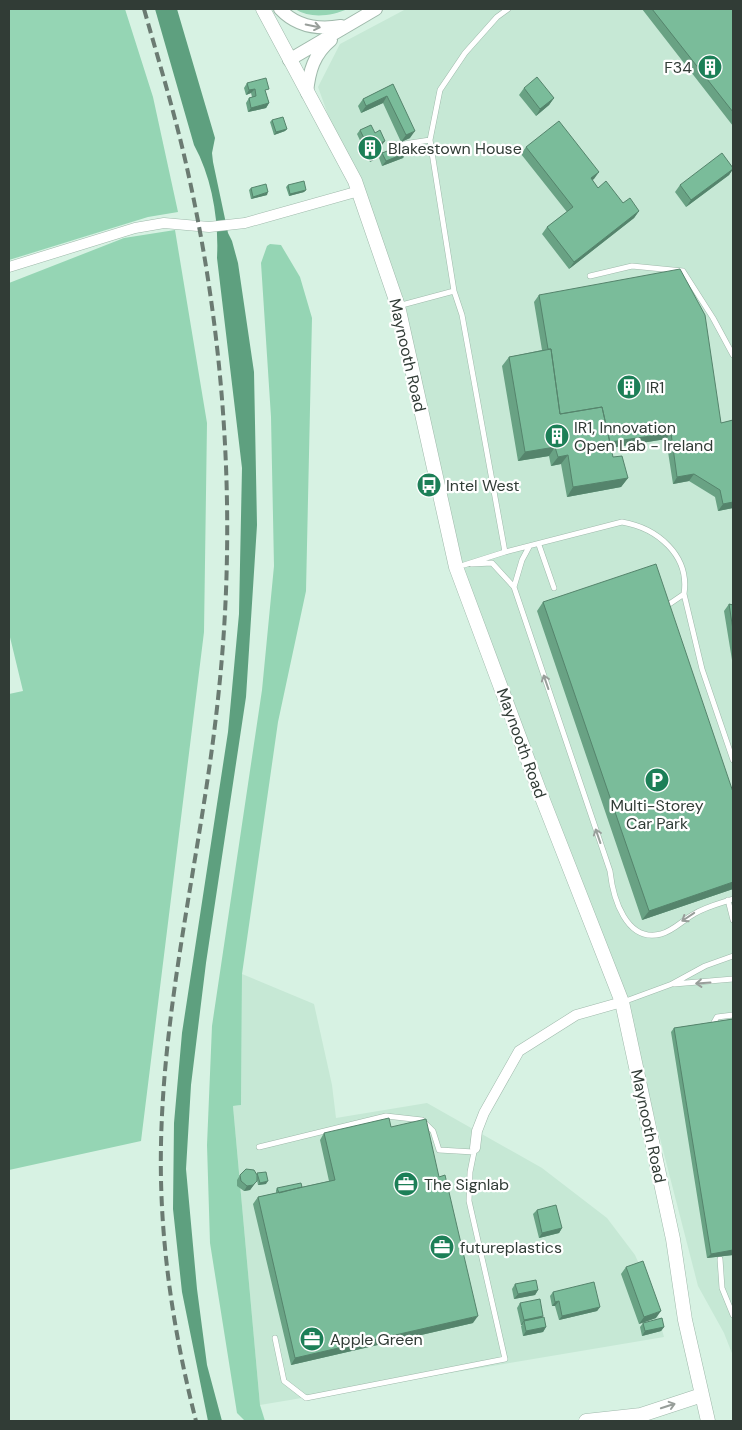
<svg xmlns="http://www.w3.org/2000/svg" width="742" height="1430" viewBox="0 0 742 1430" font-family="'DM Sans',sans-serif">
<rect width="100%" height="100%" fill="#d7f2e3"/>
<path fill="#c6e8d5" d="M406 9H733V1356L724 1333 698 1286 638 1053 453 568 394 298 318 87 340 44Z
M242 974 314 1004 332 1085 336 1118 427 1103 542 1168 607 1218 635 1255 652 1293 664 1337 260 1405 233 1106 241 1105Z"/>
<path fill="#95d5b4" d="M9 9H125L153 97 178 212 148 217 9 260Z
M295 9H348C331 16 311 19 295 9Z
M175 230 207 423 204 632 141 1141 9 1170V694L23 691 9 633V283L124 238Z
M270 244 281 245 300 277 312 318 306 591 278 722 242 974 241 1105 233 1106 260 1405 265 1421H245L237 1413 210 1243 207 1145 212 1026 262 690 274 566 271 417 261 263 267 246Z"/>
<path fill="#5ea07f" d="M155 9H177L215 138 212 153 213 162 228 233 232 241 238 263 254 372 257 525 246 697 206 963 191 1085 186 1169 197 1289 207 1365 222 1421H208L182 1292 173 1209 174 1123 182 1033 228 732 239 614 242 468 217 258C219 220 212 178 194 145Z"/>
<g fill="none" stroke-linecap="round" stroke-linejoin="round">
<defs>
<path id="service" d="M404 144 430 140
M590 276 632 266 683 271 713 318 733 355
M454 291 462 315 505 552 622 522C657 528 690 555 684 594L665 607
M398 306 454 291 430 140 440 90 465 53 497 17 508 9
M539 545 554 588
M529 547 522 560 514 587 610 871C613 898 626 943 661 934 673 931 683 920 694 914 705 907 721 903 733 899
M471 564 492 563 514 587
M464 565 505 552
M684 594 702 669 733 760
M728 900 733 920
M674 984 733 979
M623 1002 672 984 705 966 733 956
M712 1026 717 1017 733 1015
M259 1147 386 1116 422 1120 433 1131 439 1150 474 1152 475 1150
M720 1259 722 1288 733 1315
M275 1338 284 1381 306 1398 505 1359 469 1201 470 1172 474 1152"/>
<path id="minor" d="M9 267 135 228 164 223 209 227 245 223 359 191
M475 1148 477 1131 484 1113 519 1051 576 1015 622 1002"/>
<path id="tertiary" d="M280 9C296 26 318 30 341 26
M289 60 376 9
M307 93C309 71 314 54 331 40"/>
<path id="secondary" d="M263 9 355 181 398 306 456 567 539 790 622 1002 673 1239 685 1320 708 1421
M586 1421 641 1415 702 1395"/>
</defs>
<use href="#service" stroke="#9fb9ab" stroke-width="6"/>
<use href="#minor" stroke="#9fb9ab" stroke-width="11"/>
<use href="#tertiary" stroke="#9fb9ab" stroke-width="14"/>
<use href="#secondary" stroke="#9fb9ab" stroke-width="15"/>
<use href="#service" stroke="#fff" stroke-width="5"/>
<use href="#minor" stroke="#fff" stroke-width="10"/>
<use href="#tertiary" stroke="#fff" stroke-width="12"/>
<use href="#secondary" stroke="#fff" stroke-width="14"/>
<path stroke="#6b7b72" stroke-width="4" stroke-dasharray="10 5" stroke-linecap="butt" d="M144 9C159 62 175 114 187 168 225 337 237 516 219 689 204 841 164 991 161 1144 159 1238 173 1331 196 1421"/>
</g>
<path fill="#69a284" d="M642 9H733V126Z
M247 83 266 93 269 103 266 108 248 112 246 103 249 98 252 97 251 93 246 95 244 88Z
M393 84 410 138 401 142 383 103 361 113 358 106 363 99Z
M524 88 554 98 549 105 536 116 519 95Z
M272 120 287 129 285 131 274 135 270 122Z
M360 130 382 145 375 148 377 158 370 162 357 134Z
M526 147 599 172 592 180 598 188 623 203 639 211 634 218 569 269 542 234 547 227 567 212 521 154Z
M382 153H406L403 158 382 166 379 158Z
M733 169 729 175 686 207 675 192 680 185Z
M288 185 306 190 304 192 289 196 286 187Z
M251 188 267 195 251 199 249 190Z
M539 295 721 423 733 420V508L718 511 715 497 689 481 673 484 666 439 611 448 613 457 628 478 621 487 567 497 561 464 551 466 549 456 518 461 502 366 509 357 542 350 534 302Z
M543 602 733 792V889L642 920 537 611Z
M729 604 733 605V660H732L724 611Z
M733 1019V1255L707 1258 671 1032 674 1028Z
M391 1127 473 1323 291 1365 253 1204 258 1197 276 1193V1190L277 1188 302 1187 329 1181 320 1140 324 1133Z
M257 1173 266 1184 258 1185 257 1180 250 1190 244 1191 237 1186V1180L240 1175H257Z
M537 1210 562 1228 559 1233 539 1238 533 1214Z
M626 1267 656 1318 639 1324 621 1274Z
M515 1284 538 1290 535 1295 514 1299 512 1289Z
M553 1292 600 1307 597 1311 559 1320 555 1306H552L550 1296Z
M520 1303 542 1318 546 1327 543 1332 523 1336 521 1326 522 1325H521L517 1308Z
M643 1323 664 1327 661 1331 642 1336 640 1327Z"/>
<path fill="#55846c" d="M255 89 251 93 246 95 249 90Z
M387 96 383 103 361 113 366 106Z
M554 98 549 105 536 116 540 109Z
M269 103 266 108 248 112 251 108Z
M287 129 285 131 274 135 276 132Z
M415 131 410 138 401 142 406 135Z
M385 141 382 145 370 151 374 146Z
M406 153 403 158 382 166 386 161Z
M380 154 377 158 370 162 373 157Z
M733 169 729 175 686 207 691 200Z
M599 172 594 179 586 185 591 178Z
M306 190 304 192 289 196 290 194Z
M268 192 267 195 251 199 253 197Z
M639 211 634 218 569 269 574 262Z
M671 433 666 439 603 449 608 442Z
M555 447 549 456 518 461 525 452Z
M568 455 561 464 551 466 558 457Z
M694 474 689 481 673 484 677 477Z
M628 478 621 487 567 497 573 487Z
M733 502V508L718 511 723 504Z
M733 882V889L642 920 649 911Z
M257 1181 250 1190 244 1191 247 1186Z
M268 1181 266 1184 258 1185 260 1183Z
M562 1228 559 1233 539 1238 542 1233Z
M733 1250V1255L707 1258 711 1254Z
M538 1290 535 1295 514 1299 518 1294Z
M559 1301 555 1306H552L555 1302Z
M600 1307 597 1311 559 1320 562 1316Z
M661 1311 656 1318 639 1324 644 1317Z
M478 1316 473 1323 291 1365 295 1358Z
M543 1316 540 1321H524L522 1325H521L524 1320Z
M546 1327 543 1332 523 1336 526 1331Z
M664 1327 661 1331 642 1336 645 1331Z"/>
<path fill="#7abc9a" stroke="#55846c" d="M652 9H733V112Z
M537 77 554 98 540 109 524 88Z
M266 78 269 89 265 90 269 103 251 108 249 98 256 96 255 89 249 90 247 83Z
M393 84 415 131 406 135 387 96 366 106 363 99Z
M283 117 287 129 276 132 272 120Z
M559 121 599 172 591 178 598 188 606 181 623 203 630 198 639 211 574 262 547 227 573 207 526 147Z
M371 125 375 133 380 130 385 141 374 146 375 149 378 148 380 154 373 157 360 130Z
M403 145 406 153 386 161 382 153Z
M722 153 733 168V169L691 200 680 185Z
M304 181 306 190 290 194 288 185Z
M266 184 268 192 253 197 251 188Z
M680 269 705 315 721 423 733 420V502L723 504 720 490 694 474 677 477 671 433 610 442 602 407 560 414 551 349H548L539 295Z
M551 349 560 414 602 407 613 457 622 456 628 478 573 487 568 455 558 457 555 447 525 452 509 357Z
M656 564 733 792V882L649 911 543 602Z
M729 604 733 605V630Z
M733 1019V1250L711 1254 674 1028Z
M389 1118 391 1127 426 1119 439 1177 445 1175 478 1316 295 1358 258 1197 335 1180 324 1133Z
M246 1169 254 1170 257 1175V1181L253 1185 247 1186 241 1181 240 1175Z
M266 1172 268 1181 260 1183 257 1173Z
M301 1183 302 1187 279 1193 277 1188Z
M556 1205 562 1228 542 1233 537 1210Z
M643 1261 661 1311 644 1317 626 1267Z
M536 1280 538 1290 518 1294 515 1284Z
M594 1282 600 1307 562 1316 559 1301 555 1302 553 1292Z
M540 1299 543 1316 524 1320 520 1303Z
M544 1317 546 1327 526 1331 524 1321Z
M662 1318 664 1327 645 1331 643 1323Z"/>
<defs><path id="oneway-shaft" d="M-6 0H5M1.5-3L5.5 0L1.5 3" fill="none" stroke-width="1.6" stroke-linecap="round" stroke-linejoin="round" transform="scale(1.25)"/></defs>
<g stroke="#989e9a">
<use href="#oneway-shaft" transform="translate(313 26) rotate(12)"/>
<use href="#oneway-shaft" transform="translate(546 682) rotate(-109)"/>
<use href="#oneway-shaft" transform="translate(598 836) rotate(-109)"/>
<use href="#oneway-shaft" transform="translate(688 917) rotate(146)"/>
<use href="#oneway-shaft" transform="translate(703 983) rotate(176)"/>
<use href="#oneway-shaft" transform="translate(668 1406) rotate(-18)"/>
</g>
<defs>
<symbol id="building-disc" viewBox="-11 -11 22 22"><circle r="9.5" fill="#1c7f57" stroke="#fff"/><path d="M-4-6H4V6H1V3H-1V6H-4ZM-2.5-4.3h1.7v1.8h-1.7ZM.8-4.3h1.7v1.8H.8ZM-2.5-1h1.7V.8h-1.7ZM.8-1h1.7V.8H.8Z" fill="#fff"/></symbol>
<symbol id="bus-disc" viewBox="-11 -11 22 22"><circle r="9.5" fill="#1c7f57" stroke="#fff"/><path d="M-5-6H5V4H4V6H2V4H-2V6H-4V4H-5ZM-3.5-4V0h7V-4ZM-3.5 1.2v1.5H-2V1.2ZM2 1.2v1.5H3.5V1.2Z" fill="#fff"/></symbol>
<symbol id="parking-disc" viewBox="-11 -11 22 22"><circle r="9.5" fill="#1c7f57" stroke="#fff"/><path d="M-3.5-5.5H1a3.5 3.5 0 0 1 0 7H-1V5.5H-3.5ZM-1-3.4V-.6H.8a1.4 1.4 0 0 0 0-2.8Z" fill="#fff"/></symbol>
<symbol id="office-disc" viewBox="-11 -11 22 22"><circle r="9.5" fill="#1c7f57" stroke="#fff"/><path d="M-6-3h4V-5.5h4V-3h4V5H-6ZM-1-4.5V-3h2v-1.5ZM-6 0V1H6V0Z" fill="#fff"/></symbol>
</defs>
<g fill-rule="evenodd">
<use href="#building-disc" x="696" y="53" width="28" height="28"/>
<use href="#building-disc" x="356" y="134" width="28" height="28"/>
<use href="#building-disc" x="615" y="373" width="28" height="28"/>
<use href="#building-disc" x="543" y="422" width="28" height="28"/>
<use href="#bus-disc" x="415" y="471" width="28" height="28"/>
<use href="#parking-disc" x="643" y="766" width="28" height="28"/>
<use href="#office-disc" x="392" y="1170" width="28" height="28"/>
<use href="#office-disc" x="428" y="1233" width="28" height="28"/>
<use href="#office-disc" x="298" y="1325" width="28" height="28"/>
</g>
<g text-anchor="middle" stroke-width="4.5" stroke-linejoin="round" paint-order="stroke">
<g font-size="16" fill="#313c36" stroke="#fff" text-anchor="start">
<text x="692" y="73" text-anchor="end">F34</text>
<text x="388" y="154">Blakestown House</text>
<text x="646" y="393">IR1</text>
<text x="574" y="433">IR1, Innovation<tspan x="574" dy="18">Open Lab - Ireland</tspan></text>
<text x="446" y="491">Intel West</text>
<text x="657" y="811" text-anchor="middle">Multi-Storey<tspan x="657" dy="18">Car Park</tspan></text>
<text x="424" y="1190">The Signlab</text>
<text x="460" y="1253">futureplastics</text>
<text x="330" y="1345">Apple Green</text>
</g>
<g font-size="16" fill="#313c36" stroke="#fff">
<text transform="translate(408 355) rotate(77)" y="6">Maynooth Road</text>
<text transform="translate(522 743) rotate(70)" y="6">Maynooth Road</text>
<text transform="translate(649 1126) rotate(78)" y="6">Maynooth Road</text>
</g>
</g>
<rect width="742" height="1430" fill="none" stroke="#313c36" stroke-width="20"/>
</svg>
